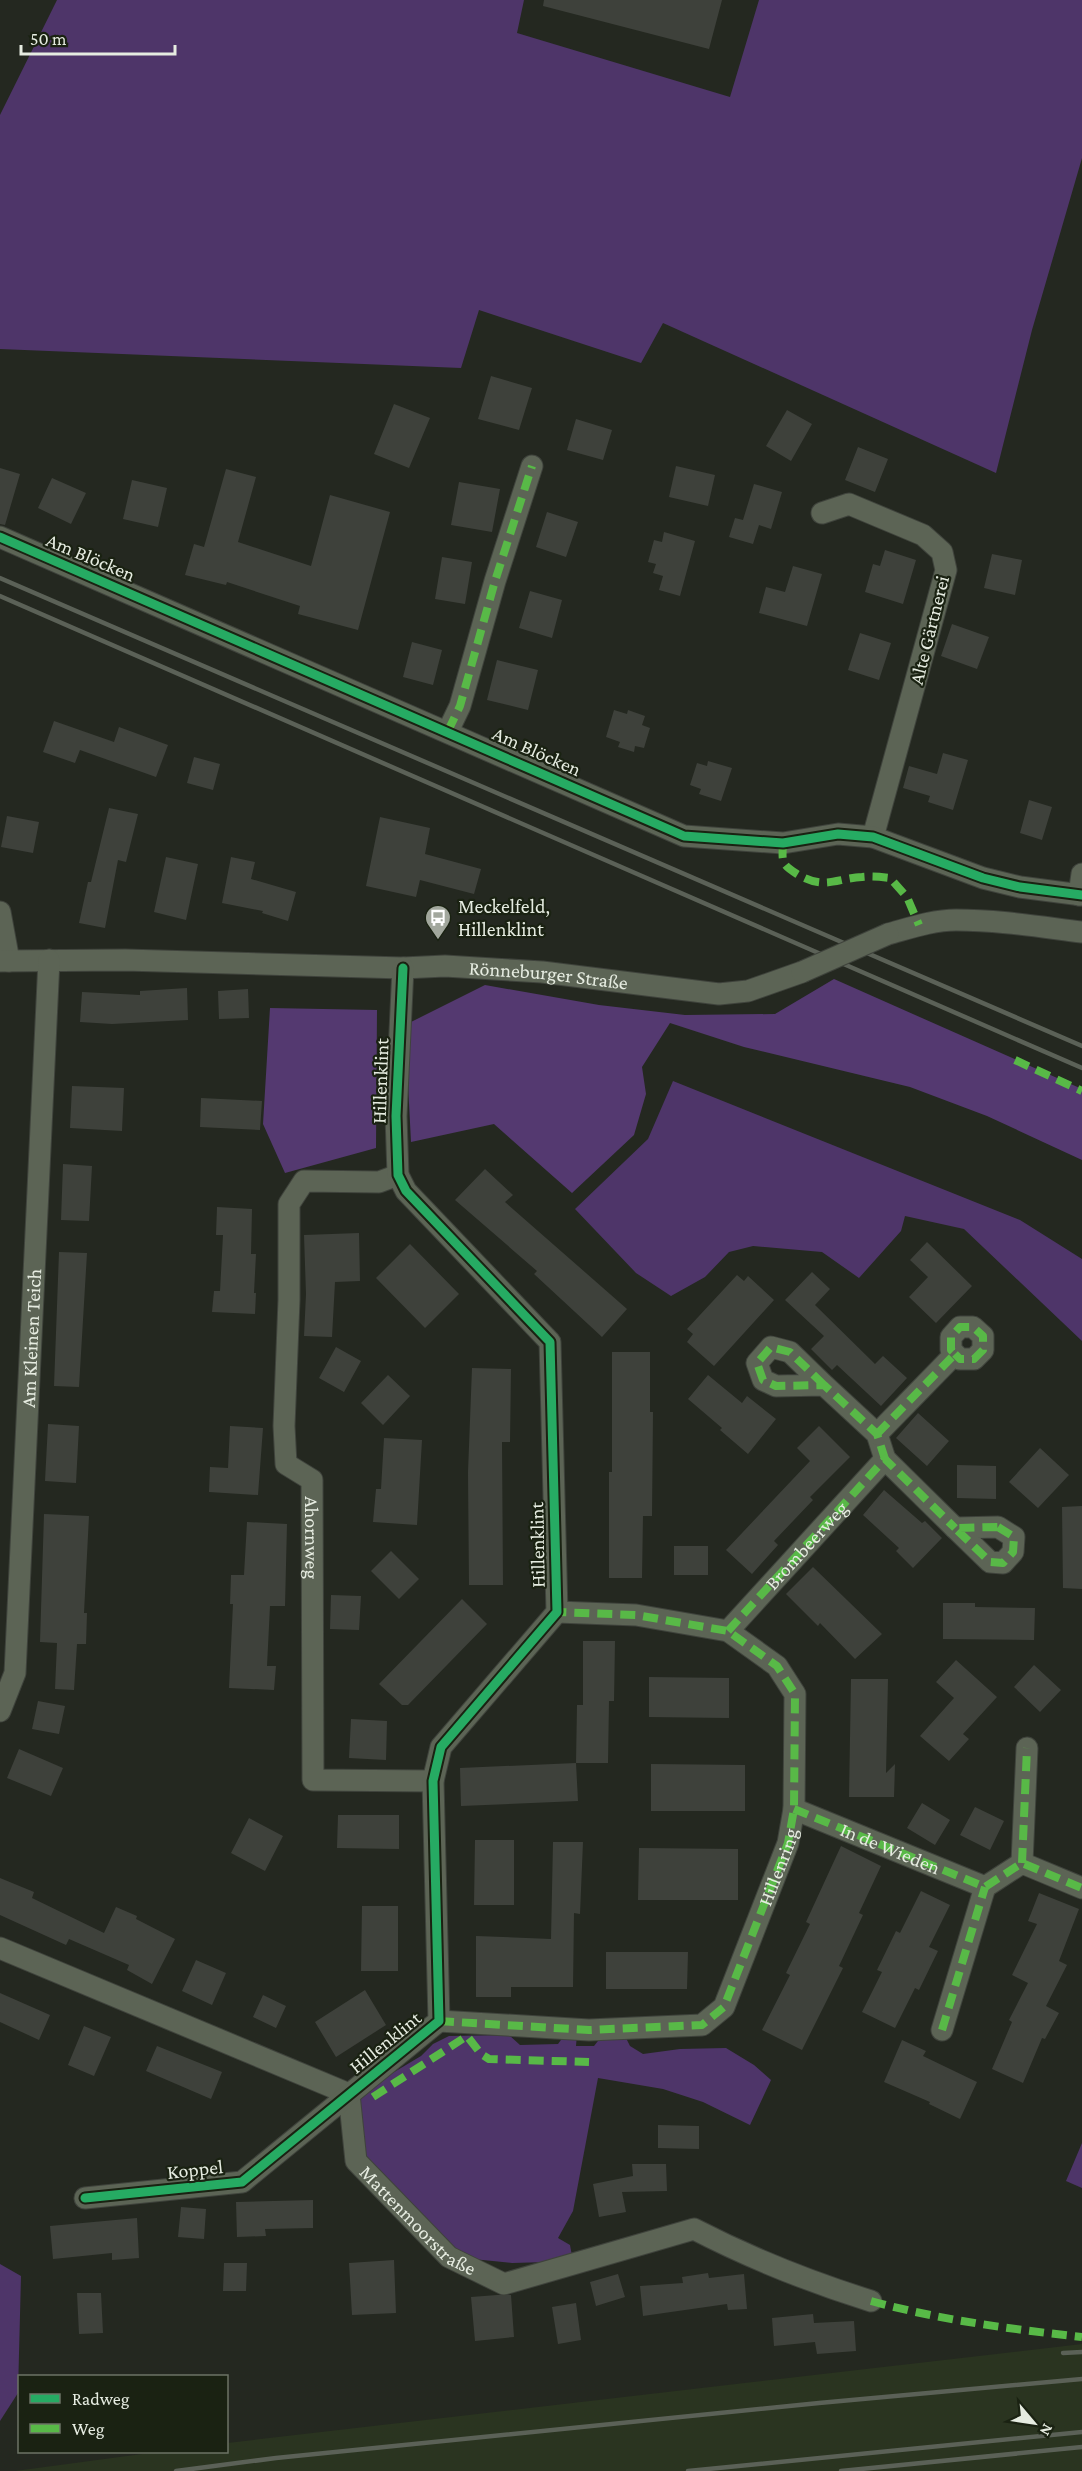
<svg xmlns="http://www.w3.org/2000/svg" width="1082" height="2471" viewBox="0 0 1082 2471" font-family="'Crimson Pro',serif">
<rect width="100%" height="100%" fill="#242820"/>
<path fill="#2a3420" d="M1082 2344V2471H15L157 2452H226L227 2443Z"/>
<path fill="#4e3569" d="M57 0H524L517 33 730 97 759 0H1082V158L1032 330 996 473 663 323 641 363 479 310 461 368 0 349V115Z
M673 1081 1020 1220 1082 1259V1341L964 1229 905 1216 901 1231 859 1278 822 1252 753 1246 729 1252 705 1277 671 1296 636 1273 575 1209 648 1139Z
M605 2032 624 2034 630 2046 643 2054 680 2049 726 2048 754 2065 771 2080 750 2125 703 2102 663 2089 598 2078 573 2211 558 2238 570 2245 572 2256 547 2262 512 2263 473 2259 448 2248 428 2232 365 2155 351 2104 364 2090 421 2056 433 2044 449 2036 509 2035 520 2045 558 2044 566 2033 577 2034 576 2046H594Z
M1082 2143V2188L1066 2181Z
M0 2264 21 2276 18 2393 0 2421Z"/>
<path fill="#543970" d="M834 979 1082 1089V1160L987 1116 910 1087 744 1047 670 1023 642 1067 646 1094 634 1135 572 1193 494 1124 411 1142 405 1025 485 985 599 1005 685 1015 775 1014Z
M270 1008 377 1010 376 1148 285 1173 263 1124Z"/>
<path fill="#3e413b" d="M544 0H722L709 49 543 6Z
M491 376 532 388 519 430 478 419Z
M394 404 430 418 409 468 374 454Z
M787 410 812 424 791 461 766 446Z
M576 419 612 430 603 460 567 450Z
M858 447 888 459 875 492 845 480Z
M676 466 715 475 708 506 669 497Z
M0 468 20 474 5 525 0 524Z
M226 469 256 477 238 542 311 566 330 495 390 512 358 630 298 614 300 606 227 582 226 585 185 575 194 544 204 547Z
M52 478 86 493 71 524 38 508Z
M132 480 167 488 158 527 123 519Z
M459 482 500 489 492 532 451 525Z
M754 484 782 492 771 529 759 525 753 544 729 537 735 518 743 520Z
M547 512 578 522 566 557 536 547Z
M664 532 695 541 680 596 659 590 663 576 653 573 656 564 648 562 654 540 662 542Z
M885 550 916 560 903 604 865 592 873 564 880 566Z
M992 554 1022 560 1015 595 984 588Z
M442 557 472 562 465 604 435 599Z
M793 566 822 574 807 626 759 613 766 587 785 592Z
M530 591 562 600 552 638 519 628Z
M952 624 989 637 977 669 941 656Z
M860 633 891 643 879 680 848 670Z
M412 642 442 650 433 685 403 677Z
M497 660 538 670 528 710 487 700Z
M614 710 627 714 628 710 645 716 642 725 650 728 644 748 635 746 634 752 618 747 620 742 606 737Z
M54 721 114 742 119 727 168 745 156 777 80 750 75 763 43 752Z
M943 753 968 760 953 810 928 802 930 796 903 788 909 766 937 774Z
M194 757 220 764 213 790 187 783Z
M708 761 732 768 721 801 699 794 701 789 690 785 697 763 707 766Z
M1029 800 1052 807 1042 840 1020 833Z
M109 808 138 814 126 862 118 860 105 928 79 923 88 882H91Z
M7 816 39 822 33 853 1 847Z
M380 817 430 828 425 854 481 869 474 894 420 880 416 897 366 886Z
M166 857 198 864 186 920 154 912Z
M231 857 255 862 251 879 296 892 288 921 262 913 263 911 222 903Z
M187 988 188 1020 112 1024 80 1022 82 992 140 995V991Z
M248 989 249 1018 219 1019 218 991Z
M72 1086 124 1088 122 1131 70 1128Z
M201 1098 262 1101 260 1130 200 1127Z
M63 1164 92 1166 89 1221 61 1220Z
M485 1169 513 1195 505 1202 627 1309 602 1337 534 1274 537 1271 455 1200Z
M217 1207 252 1209 251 1254H256L254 1293H256L255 1314 212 1312 214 1291H220L223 1235H216Z
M359 1233 360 1281 335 1282 332 1337 304 1336 306 1294 304 1235Z
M927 1242 972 1286 936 1323 909 1297 928 1277 910 1260Z
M410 1244 459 1294 425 1328 376 1278Z
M59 1252 87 1253 79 1387 54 1386Z
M812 1272 830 1289 815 1305 875 1364 883 1356 907 1378 881 1406 837 1365 832 1370 811 1349 824 1336 785 1300Z
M737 1275 744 1281 748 1276 774 1300 714 1366 687 1342 693 1334 687 1329Z
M336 1347 361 1361 344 1392 319 1378Z
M612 1352H650V1412H653L652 1516H643L642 1578H609V1472H612Z
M472 1368 511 1369 510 1442H502L503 1585H469L468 1472Z
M388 1375 410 1396 383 1425 361 1403Z
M708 1375 742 1403 747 1396 776 1419 748 1454 720 1430 722 1428 688 1399Z
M918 1413 949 1441 927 1466 896 1438Z
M48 1424 79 1426 76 1483 45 1481Z
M230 1426 263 1428 258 1495 209 1492 210 1467 228 1468Z
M819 1426 850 1457 810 1497 813 1500 774 1541 778 1545 752 1574 726 1550 810 1461 797 1448Z
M384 1438 422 1440 417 1525 373 1522 376 1489H381Z
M1040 1448 1069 1475 1038 1508 1009 1482Z
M957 1465 996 1466V1499L957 1498Z
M884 1490 922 1523 925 1521 942 1538 913 1568 896 1551 899 1548 863 1515Z
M1082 1506V1589L1063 1588 1062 1507Z
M44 1514 89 1516 84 1613H87L86 1644H77L74 1690 55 1689 57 1643 40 1642Z
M247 1522 287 1524 285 1606H270L267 1666H276L274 1690 229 1688 233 1604H230L231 1575H244Z
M674 1546H708V1575H674Z
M391 1551 419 1579 399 1599 371 1571Z
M813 1567 882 1634 855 1659 820 1623 818 1626 786 1594Z
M331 1595 361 1596 359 1630 330 1629Z
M462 1599 487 1624 408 1705H402L379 1684Z
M943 1603H975V1607L1035 1608 1034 1640 943 1639Z
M583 1641H615L614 1701H609L608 1763H576L577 1705H583Z
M956 1660 997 1697 963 1734 969 1739 949 1761 920 1736 954 1698 936 1682Z
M1034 1665 1061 1690 1040 1712 1014 1687Z
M649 1677 729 1678V1718L649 1717Z
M851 1679H888L886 1773 895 1764 894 1797H849Z
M38 1701 65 1706 59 1734 32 1729Z
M351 1719 387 1721 386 1760 349 1758Z
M19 1749 63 1768 51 1796 7 1778Z
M576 1763 578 1801 461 1806 460 1768Z
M651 1764 745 1765V1811H651Z
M922 1803 950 1820 935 1845 907 1828Z
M975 1807 1004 1821 990 1850 960 1835Z
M338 1815H399V1849L337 1848Z
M249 1818 283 1836 265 1871 231 1853Z
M475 1840H514V1905H474Z
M553 1842H583L580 1914 574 1913 573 1987H511V1997H476V1936L551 1939Z
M841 1846 881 1866 859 1913 863 1915 839 1966 843 1968 802 2050 762 2030 790 1975 786 1973 810 1924 806 1922Z
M639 1848 738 1849V1900H638Z
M0 1878 34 1892 32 1898 104 1933 116 1907 137 1916 136 1919 175 1939 152 1984 127 1970 129 1965 69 1939 66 1945 0 1915Z
M921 1891 950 1905 929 1947 938 1951 919 1990 915 1988 895 2028 862 2012 882 1972 877 1970 896 1931 900 1933Z
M1039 1893 1079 1909 1059 1961 1067 1965 1046 2006 1059 2013 1045 2039 1042 2038 1023 2083 992 2069 1012 2022 1009 2020 1028 1983 1012 1975 1037 1924 1028 1921Z
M362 1906H398V1971H361Z
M606 1952H688L687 1989H606Z
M196 1960 226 1973 212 2005 182 1991Z
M365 1990 386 2025 336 2057 315 2022Z
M0 1993 50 2015 39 2040 0 2022Z
M263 1995 286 2006 276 2028 253 2017Z
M84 2026 111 2037 94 2076 68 2065Z
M902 2040 926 2051 923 2056 977 2082 960 2119 929 2104 930 2102 884 2082Z
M157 2046 222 2072 211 2099 146 2071Z
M658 2125 699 2126V2149L658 2148Z
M632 2164H666L667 2191 622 2192 626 2212 599 2217 593 2184 633 2176Z
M313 2200V2228L265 2229 266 2236 237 2237 236 2202Z
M181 2207 206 2209 204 2239 178 2237Z
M137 2218 139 2258 112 2260V2253L53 2259 50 2226Z
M394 2260 396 2313 352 2315 349 2263Z
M224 2263H247L246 2291H223Z
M708 2273 709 2278 744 2274 747 2309 728 2310 727 2304 643 2316 640 2286 683 2283 682 2277Z
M618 2274 625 2297 596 2306 590 2282Z
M77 2293H101L103 2333 79 2334Z
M497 2295H511L514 2337 475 2341 471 2297Z
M576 2303 581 2340 558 2344 552 2307Z
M813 2314 814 2323 854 2321 856 2351 817 2354 815 2342 774 2346 772 2318Z"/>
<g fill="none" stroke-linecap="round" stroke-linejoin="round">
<defs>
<g id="minor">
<path d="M822 513 849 504 923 535 942 552 946 570 873 837"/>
<path d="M0 537 684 836 783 843 838 834 873 837 983 878 1020 887 1082 895"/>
<path d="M448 731 460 706 495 581 532 466"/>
<path d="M1079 895 1082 874"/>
<path d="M0 912 9 961"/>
<path d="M888 934C910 928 933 920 956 920 998 920 1041 927 1082 932"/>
<path id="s1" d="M0 961 125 960 403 968 445 966 542 972 719 994 748 991 802 972"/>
<path id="s2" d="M398 1175 379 1182 304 1181 289 1204V1300L284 1426 286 1464 312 1480 313 1780 433 1781"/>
<path d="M824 1385 790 1352 771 1347 757 1363 763 1380 776 1386 824 1385 877 1434 885 1459"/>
<path d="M877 1434 955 1354 951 1350V1337L960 1327H973L983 1336V1350L974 1359H960L955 1354"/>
<path d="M998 1527 1014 1537 1013 1552 1003 1563 990 1562 955 1528Z"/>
<path d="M728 1631 885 1459 955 1528"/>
<path id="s3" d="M0 1711 15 1673 49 960"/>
<path d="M794 1809 985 1887 1022 1863 1082 1888"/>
<path d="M1022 1863 1027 1748"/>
<path id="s4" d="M0 1948 349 2094 356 2161 449 2257 504 2284 694 2229C754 2260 807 2281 871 2301"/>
<path id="s5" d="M439 2021 589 2030 702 2025 724 2007 788 1843 794 1809 795 1694 777 1666 728 1631 636 1615 557 1612"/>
<path d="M942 2030 985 1887"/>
<path d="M85 2198 242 2182 439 2021 433 1781 441 1747 557 1612 550 1342 406 1191 398 1175 396 1116 403 968"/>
</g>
</defs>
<use href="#minor" stroke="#3f433c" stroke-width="23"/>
<use href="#minor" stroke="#5c6455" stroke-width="21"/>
<path stroke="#5b6157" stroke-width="4.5" d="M0 578 1082 1046
M0 596 1082 1068
M1063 2353 1082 2352
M176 2471 276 2458 819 2403 1082 2379
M688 2471 1082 2432
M841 2471 1082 2447"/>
<defs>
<path id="minor-bridge" d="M802 972 888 934"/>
</defs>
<use href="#minor-bridge" stroke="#3f433c" stroke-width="23" stroke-linecap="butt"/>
<use href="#minor-bridge" stroke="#5c6455" stroke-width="21"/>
<g stroke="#58b947" stroke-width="8" stroke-dasharray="15 8" stroke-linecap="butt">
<path d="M448 731 460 706 495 581 532 466"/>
<path d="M783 843C782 862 781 864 797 874 824 890 834 879 862 877 871 876 881 877 890 878L907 897 919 925"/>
<path d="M1015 1060 1082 1091"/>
<path d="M824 1385 790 1352 771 1347 757 1363 763 1380 776 1386 824 1385 877 1434 885 1459"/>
<path d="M877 1434 955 1354 951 1350V1337L960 1327H973L983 1336V1350L974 1359H960L955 1354"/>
<path d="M998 1527 1014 1537 1013 1552 1003 1563 990 1562 955 1528Z"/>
<path id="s6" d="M728 1631 885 1459 955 1528"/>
<path id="s7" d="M794 1809 985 1887 1022 1863 1082 1888"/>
<path d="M1022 1863 1027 1748"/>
<path d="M439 2021 589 2030 702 2025 724 2007 788 1843 794 1809 795 1694 777 1666 728 1631 636 1615 557 1612"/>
<path d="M942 2030 985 1887"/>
<path d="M373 2097 467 2036 481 2054 489 2059 589 2062"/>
<path d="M871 2301C940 2320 1010 2329 1082 2337"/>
</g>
<defs>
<path id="cycleway" d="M0 537 684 836 783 843 838 834 873 837 983 878 1020 887 1082 895
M85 2198 242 2182 439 2021 433 1781 441 1747 557 1612 550 1342 406 1191 398 1175 396 1116 403 968"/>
</defs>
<use href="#cycleway" stroke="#1a2212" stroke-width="13"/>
<use href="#cycleway" stroke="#26ab63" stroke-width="9"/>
</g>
<defs>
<symbol id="bus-pin" viewBox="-11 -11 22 30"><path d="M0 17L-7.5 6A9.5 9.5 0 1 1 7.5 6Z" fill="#a2a79d" stroke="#1a2212"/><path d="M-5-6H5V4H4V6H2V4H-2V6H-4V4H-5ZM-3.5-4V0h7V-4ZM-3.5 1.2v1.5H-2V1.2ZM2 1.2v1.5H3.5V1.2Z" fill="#fff"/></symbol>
</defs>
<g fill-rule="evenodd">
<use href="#bus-pin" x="423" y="903" width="30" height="40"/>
</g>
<g text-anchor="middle" stroke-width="4.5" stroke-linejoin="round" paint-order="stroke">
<g font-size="20" fill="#e6ece1" stroke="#1a2212">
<text transform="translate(91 557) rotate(23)" y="7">Am Blöcken</text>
<text transform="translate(929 630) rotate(-76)" y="7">Alte Gärtnerei</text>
<text transform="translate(537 751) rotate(24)" y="7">Am Blöcken</text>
<text dy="7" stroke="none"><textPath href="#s1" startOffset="549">Rönneburger Straße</textPath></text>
<text transform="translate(380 1081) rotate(-88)" y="7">Hillenklint</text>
<text dy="7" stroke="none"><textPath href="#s3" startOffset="376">Am Kleinen Teich</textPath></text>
<text dy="7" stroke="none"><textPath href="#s2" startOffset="471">Ahornweg</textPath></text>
<text transform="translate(537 1545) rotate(-91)" y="7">Hillenklint</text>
<text dy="7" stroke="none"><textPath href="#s6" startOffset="116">Brombeerweg</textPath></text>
<text dy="7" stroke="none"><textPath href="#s7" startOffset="104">In de Wieden</textPath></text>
<text dy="7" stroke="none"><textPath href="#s5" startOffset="442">Hillenring</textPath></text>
<text transform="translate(385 2042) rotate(-39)" y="7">Hillenklint</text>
<text transform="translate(195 2169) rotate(-6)" y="7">Koppel</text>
<text dy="7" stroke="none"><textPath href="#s4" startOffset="532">Mattenmoorstraße</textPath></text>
</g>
<g font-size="20" fill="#e6ece1" stroke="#1a2212" text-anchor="start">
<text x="458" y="913">Meckelfeld,<tspan x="458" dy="23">Hillenklint</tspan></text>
</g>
</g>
<rect x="18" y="2375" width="210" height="78" fill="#1a2212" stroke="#6c7365" stroke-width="1.5"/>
<rect x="30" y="2394" width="30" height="9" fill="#26ab63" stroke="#6c7365" stroke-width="1.5"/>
<text x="72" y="2405" font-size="18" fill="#e6ece1">Radweg</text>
<rect x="30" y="2424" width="30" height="9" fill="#58b947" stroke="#6c7365" stroke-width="1.5"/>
<text x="72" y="2435" font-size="18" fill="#e6ece1">Weg</text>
<g transform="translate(1034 2423) rotate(119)" stroke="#1a2212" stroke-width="4.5" paint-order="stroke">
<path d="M0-4.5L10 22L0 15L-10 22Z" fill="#e6ece1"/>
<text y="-9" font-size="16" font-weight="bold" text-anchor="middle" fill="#e6ece1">N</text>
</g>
<path d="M21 45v9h154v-9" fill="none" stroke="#e6ece1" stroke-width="3"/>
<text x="30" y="45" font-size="18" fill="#e6ece1" stroke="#1a2212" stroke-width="4.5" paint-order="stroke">50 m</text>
</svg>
